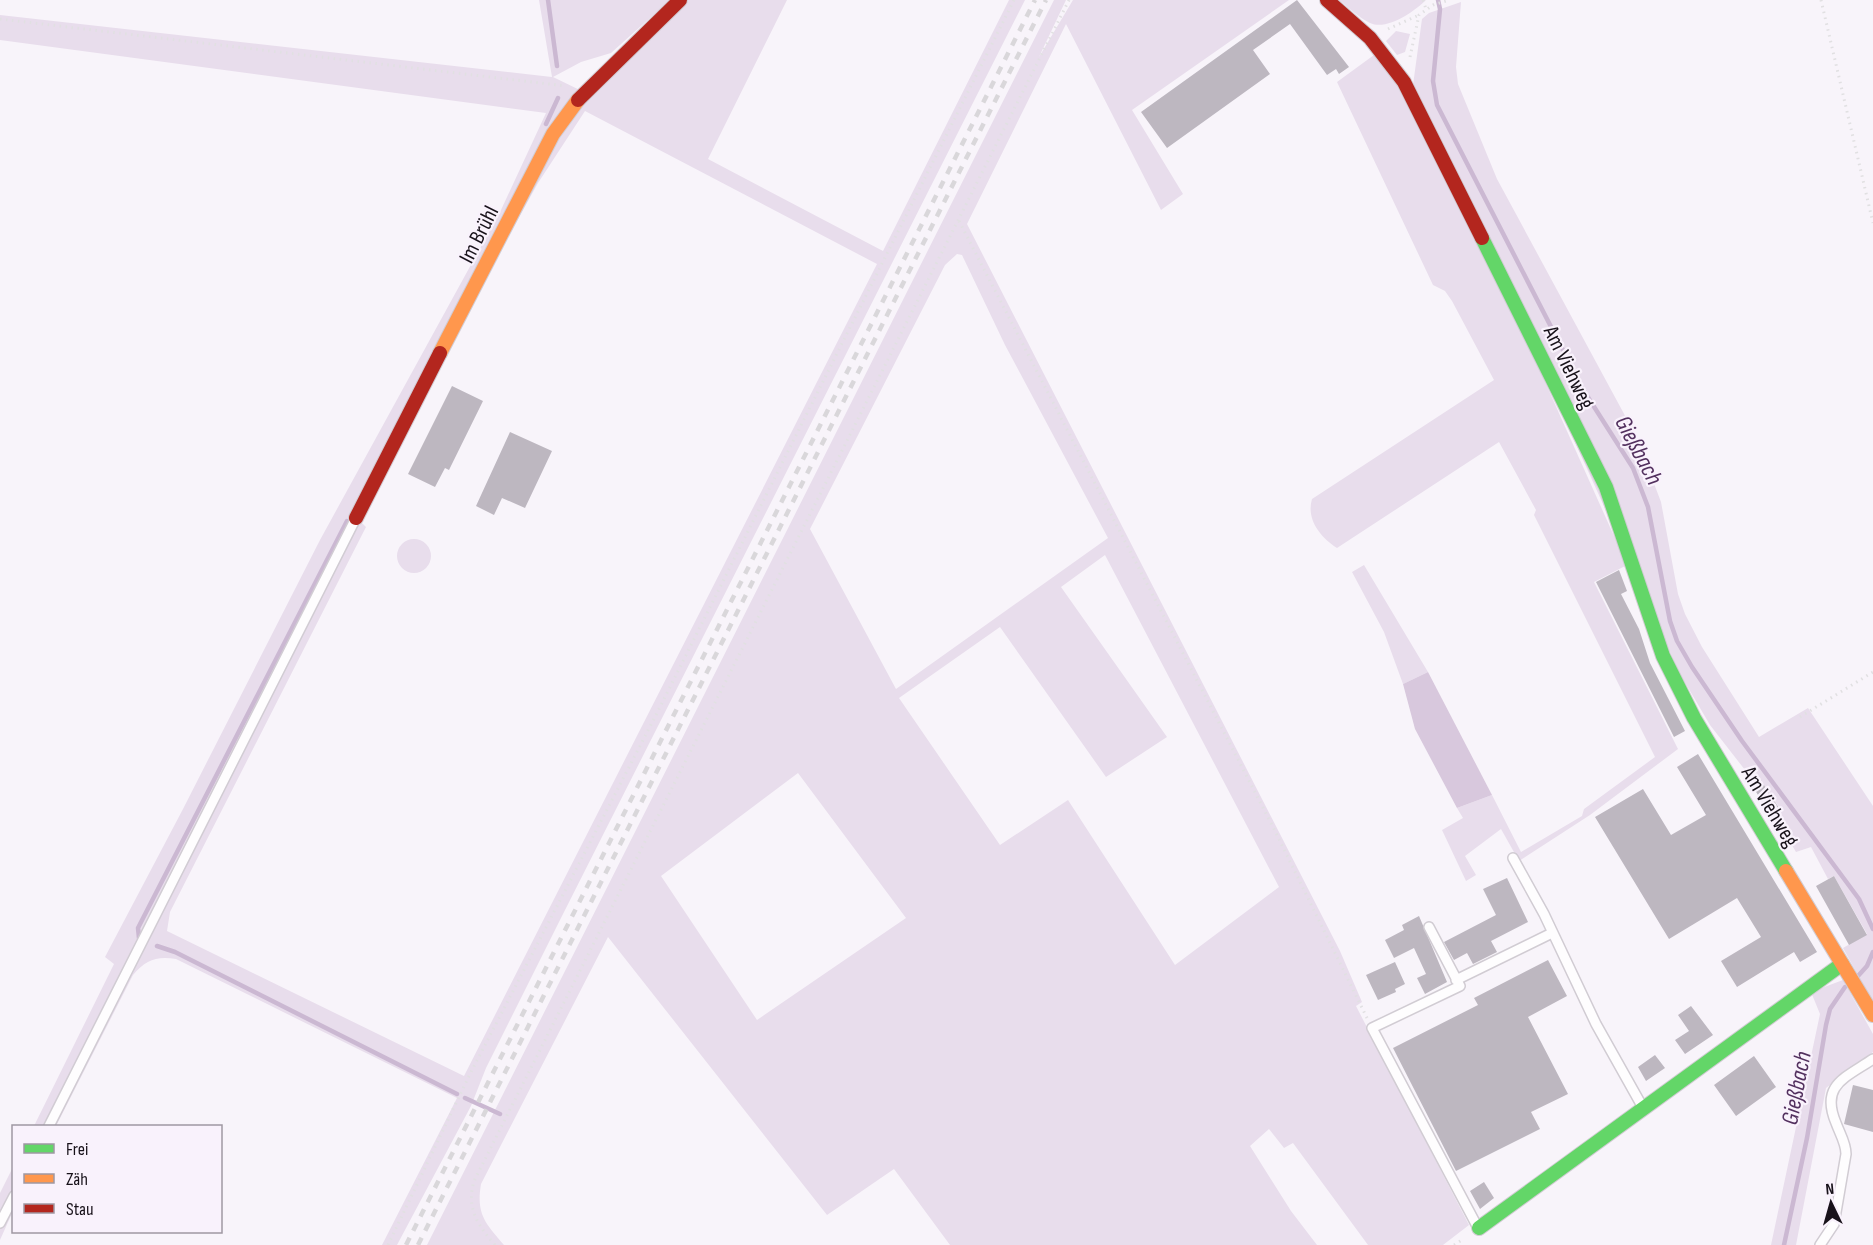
<svg xmlns="http://www.w3.org/2000/svg" width="1873" height="1245" viewBox="0 0 1873 1245" font-family="'Sofia Sans Condensed',sans-serif">
<rect width="100%" height="100%" fill="#f8f4fa"/>
<path fill="#e8ddec" fill-rule="evenodd" d="M539 0H670L611 53 581 62 553 77 588 94 686 0H787L708 159 883 251 1009 0H1025L562 916 486 1068 471 1106 397 1245H382L457 1098 176 959C156 956 146 960 133 975L56 1126H34L114 964 105 957 183 809 320 540 501 210 546 113 0 40V15L552 77ZM585 111 877 264 464 1076 167 931 170 912 366 527 354 515 538 183Z
M1054 0H1066L1039 57 1073 0H1289L1132 110 1183 194 1161 210 1066 24 967 224 1340 951 1362 1002 1356 1006 1469 1225 1443 1245H1368L1293 1143 1284 1148 1269 1129 1250 1146 1291 1211 1317 1245H950L894 1169 827 1215 608 937 481 1184C476 1214 485 1223 504 1245H427ZM957 254 962 255 1005 345 1108 538 896 689 810 529 945 265ZM1105 555 1279 887 1175 965 1068 800 1000 845 899 698 1000 627 1106 777 1167 737 1061 587ZM798 773 906 918 757 1020 661 876Z
M1339 0H1426C1415 11 1387 31 1370 23 1359 18 1348 7 1339 0Z
M1461 2 1456 67 1458 84 1497 179 1636 436 1661 502 1678 594 1685 614 1702 647 1759 737 1808 708 1873 806V1002L1843 948 1867 934 1834 876 1828 879 1811 847 1796 852 1772 812 1779 807 1764 785 1759 788 1710 725 1680 674 1413 85 1422 19 1429 13Z
M1396 31 1410 34 1405 52 1397 55 1386 41Z
M1374 55 1392 75 1541 373 1627 565 1594 582 1678 749 1590 815 1519 861 1501 829 1465 856 1476 875 1466 881 1442 830 1463 818 1457 808 1492 795 1521 852 1582 816 1584 809 1655 757 1534 515 1536 510 1499 442 1337 548C1320 537 1306 519 1312 499L1494 380 1452 301 1445 291 1433 285 1337 82Z
M397 556a17 17 0 1 1 34 0a17 17 0 1 1-34 0Z
M1364 565 1428 672 1403 684 1384 632 1352 572Z
M1843 980 1873 1034V1052L1826 1088 1796 1245H1771L1820 1014 1811 992Z
M13 1167V1211L0 1240V1193Z"/>
<path fill="#d8c8dd" d="M1428 672 1492 795 1457 808 1415 729 1403 684Z"/>
<g fill="none" stroke-linecap="round" stroke-linejoin="round">
<path stroke="#cbb8d2" stroke-width="4.5" d="M548 0 557 66
M1438 0 1440 9 1433 81 1437 105 1584 391 1633 468 1648 507 1670 621 1677 641 1692 667 1742 741 1859 899 1873 929
M546 124 558 98
M139 938 138 928 347 521
M157 946 175 952 457 1094
M1858 976 1867 966 1873 952
M465 1098 500 1114
M1784 1245 1807 1138 1826 1025 1830 1009 1845 987"/>
</g>
<path fill="#bdb7c0" d="M1297 0 1349 67 1339 74 1336 69 1327 75 1290 24 1253 50 1270 74 1167 148 1141 112Z
M452 386 483 401 449 470 445 468 435 487 408 474Z
M510 432 552 451 525 508 502 498 494 515 476 506Z
M1619 570 1627 591 1621 594 1639 629 1650 663 1685 731 1674 737 1596 582Z
M1698 754 1817 952 1800 962 1794 952 1737 987 1721 961 1761 937 1737 898 1669 939 1595 817 1643 789 1671 835 1706 815 1677 767Z
M1764 785 1779 808 1769 814 1755 790Z
M1834 876 1867 935 1849 945 1816 886Z
M1507 878 1528 922 1491 941 1497 952 1473 964 1467 953 1454 960 1444 942 1496 915 1483 889Z
M1419 916 1447 982 1425 994 1417 978 1426 974 1414 948 1394 958 1385 940 1404 930 1402 925Z
M1548 960 1567 996 1528 1017 1568 1094 1531 1112 1540 1129 1456 1171 1393 1048 1478 1005 1474 998Z
M1395 962 1405 984 1395 989 1396 992 1378 1000 1366 975Z
M1691 1006 1713 1035 1685 1054 1675 1040 1689 1031 1678 1015Z
M1655 1055 1665 1068 1646 1081 1638 1067Z
M1754 1056 1776 1087 1736 1116 1714 1085Z
M1853 1085 1873 1090V1132L1844 1124Z
M1484 1182 1494 1198 1480 1209 1470 1191Z"/>
<g fill="none" stroke-linecap="round" stroke-linejoin="round">
<defs>
<path id="lane" d="M1513 858 1544 914 1596 1024 1642 1106
M1429 927 1460 986 1372 1028 1477 1226
M1456 980 1552 933
M49 1126 356 518
M0 1223 14 1196
M1820 1245 1834 1224 1846 1154C1846 1143 1840 1134 1836 1123 1820 1085 1845 1078 1873 1059"/>
<path id="fast" d="M1482 238 1606 487 1663 656 1694 718 1786 871
M1479 1228 1842 964"/>
<path id="slow" d="M440 353 553 134 578 100
M1786 871 1873 1015"/>
<path id="jam" d="M1327 0 1370 38 1404 82 1482 238
M578 100 680 0
M356 518 440 353"/>
</defs>
<use href="#lane" stroke="#d1ccd3" stroke-width="12"/>
<use href="#fast" stroke="#d1ccd3" stroke-width="16"/>
<use href="#slow" stroke="#d1ccd3" stroke-width="16"/>
<use href="#jam" stroke="#d1ccd3" stroke-width="16"/>
<path stroke="#e1e0e2" stroke-width="3" stroke-dasharray="1.5 4.5" stroke-linecap="butt" d="M1423 0 1426 9
M1821 0 1873 223
M0 19 566 86
M1388 29 1419 15
M1410 57 1419 15 1433 5 1449 0
M959 221 1273 827 1367 1018
M1800 717 1873 672
M388 1245 469 1076 656 715 1014 0
M495 1245C478 1225 466 1209 474 1181L1069 0
M1454 1245 1462 1240"/>
<use href="#lane" stroke="#fefdfe" stroke-width="9"/>
<use href="#fast" stroke="#63d668" stroke-width="14"/>
<use href="#slow" stroke="#ff974d" stroke-width="14"/>
<use href="#jam" stroke="#b3261e" stroke-width="14"/>
<path stroke="#d9d7da" stroke-width="4.5" stroke-dasharray="8 8" stroke-linecap="butt" d="M406 1245 1035 0
M418 1245 1046 0"/>
</g>
<g text-anchor="middle" stroke-width="4.5" stroke-linejoin="round" paint-order="stroke">
<g font-size="22" fill="#18121a" stroke="#f9f2fc">
<text transform="translate(478 234) rotate(-63)" y="8">Im Brühl</text>
<text transform="translate(1570 367) rotate(64)" y="8">Am Viehweg</text>
<text transform="translate(1771 806) rotate(59)" y="8">Am Viehweg</text>
</g>
<g font-size="24" font-style="italic" fill="#53315f" stroke="#f9f2fc">
<text transform="translate(1639 450) rotate(62)" y="8">Gießbach</text>
<text transform="translate(1796 1088) rotate(-79)" y="8">Gießbach</text>
</g>
</g>
<rect x="12" y="1125" width="210" height="108" fill="#f9f2fc" stroke="#9f98a2" stroke-width="1.5"/>
<rect x="24" y="1144" width="30" height="9" fill="#63d668" stroke="#9f98a2" stroke-width="1.5"/>
<text x="66" y="1155" font-size="18" fill="#18121a">Frei</text>
<rect x="24" y="1174" width="30" height="9" fill="#ff974d" stroke="#9f98a2" stroke-width="1.5"/>
<text x="66" y="1185" font-size="18" fill="#18121a">Zäh</text>
<rect x="24" y="1204" width="30" height="9" fill="#b3261e" stroke="#9f98a2" stroke-width="1.5"/>
<text x="66" y="1215" font-size="18" fill="#18121a">Stau</text>
<g transform="translate(1831 1203) rotate(355)" stroke="#f9f2fc" stroke-width="4.5" paint-order="stroke">
<path d="M0-4.5L10 22L0 15L-10 22Z" fill="#18121a"/>
<text y="-9" font-size="16" font-weight="bold" text-anchor="middle" fill="#18121a">N</text>
</g>
</svg>
